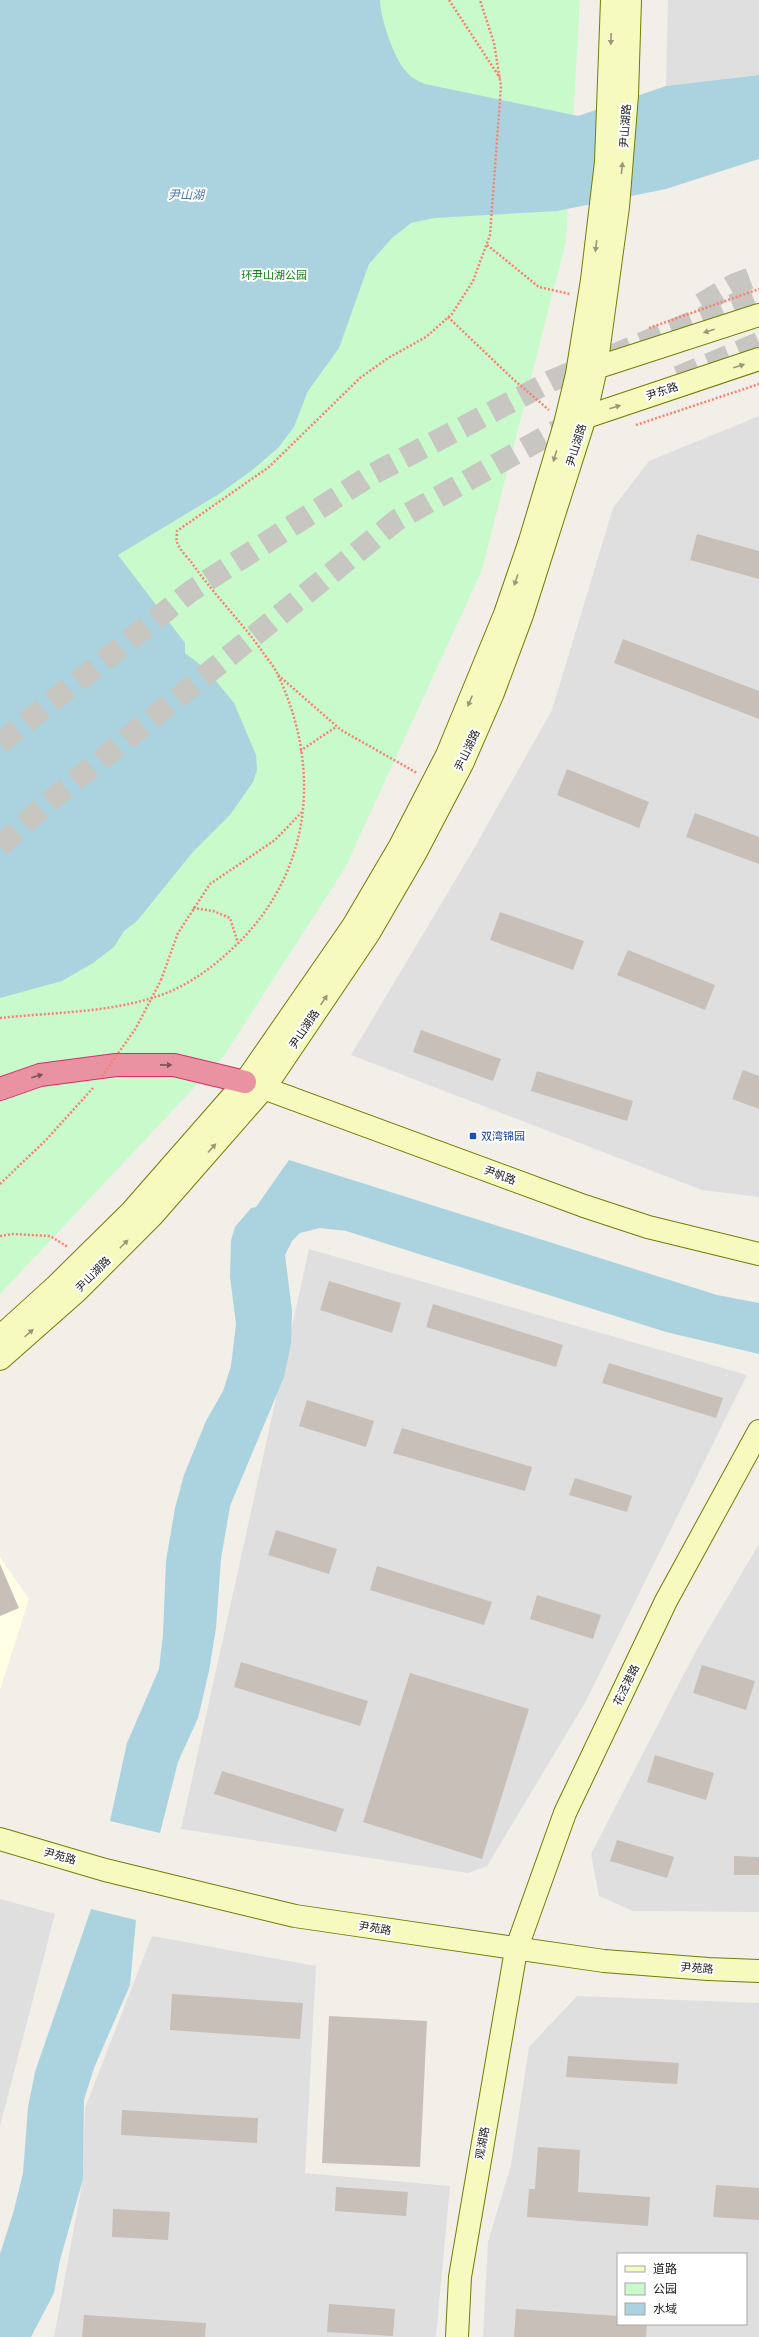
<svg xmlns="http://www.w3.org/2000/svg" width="759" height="2337" viewBox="0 0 759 2337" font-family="'Noto Sans','Noto Sans SC',sans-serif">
<rect width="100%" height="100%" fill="#f2efe9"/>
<path fill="#e0dfdf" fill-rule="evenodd" d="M668 0H759V75L666 86Z
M759 416V1197L702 1190 351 1055 472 852 552 710 613 508 649 461Z
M309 1249 747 1375 586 1701 487 1866 468 1873 181 1829Z
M759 1544V1912L633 1911 599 1896 591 1854 697 1649Z
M0 1899 55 1914 0 2126Z
M152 1936 316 1966 305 2173 450 2186 436 2337H54L83 2179 85 2108Z
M577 1996 759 2003V2337H483L488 2242 511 2165 529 2047ZM618 2254H746V2324H618Z"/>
<path fill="#ffffe5" d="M0 1557 29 1599 0 1690Z"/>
<path fill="#c8facc" d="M0 0H580L566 241 482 570 345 868 223 1057 0 1294Z"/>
<path fill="#aad3df" d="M0 0H380C380 17 394 58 405 70 410 77 417 81 425 84L578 116 666 86 759 75V159L666 189 557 211 434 218 411 223 392 238 369 264 339 348 308 391 294 427 278 448 251 471 219 494 118 555 185 643V653L207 670 234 703 256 755 257 770 253 782 230 815 192 853 137 921 124 931 114 947 93 963 62 981 0 998Z
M289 1160 717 1295 759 1303V1354L666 1332 346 1231 320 1228 300 1233 292 1241 285 1255 292 1311 291 1344 284 1377 230 1506 221 1559 216 1628 209 1671 198 1718 178 1762 160 1833 110 1821 127 1743 159 1669 163 1634 166 1561 175 1508 184 1475 206 1421 223 1391 231 1366 236 1324 230 1277 231 1240 235 1227 251 1208 256 1207Z
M91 1909 136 1920 130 1985 94 2068 84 2100 83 2179 60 2260 54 2293 31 2337H0V2254L14 2210 23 2173 28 2107 35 2072Z"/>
<path fill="#c7bfb8" d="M697 534 759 551V579L690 560Z
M623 639 759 691V719L614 663Z
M567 769 649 802 639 828 557 795Z
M695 813 759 837V864L686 837Z
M500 912 584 941 573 970 490 940Z
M628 950 715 985 705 1010 617 975Z
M421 1030 501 1059 493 1081 413 1052Z
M743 1070 759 1076V1109L732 1099Z
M537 1071 633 1101 627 1121 531 1091Z
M329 1281 401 1303 392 1333 320 1310Z
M433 1304 563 1345 556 1367 426 1327Z
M609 1363 723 1398 716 1418 602 1383Z
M307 1400 374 1421 366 1447 299 1426Z
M402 1428 532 1467 525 1491 393 1453Z
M575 1478 632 1496 627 1512 569 1495Z
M276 1530 337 1549 329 1574 268 1555Z
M0 1564 19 1608 0 1616Z
M377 1566 492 1602 484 1625 370 1590Z
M537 1595 601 1615 593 1639 530 1619Z
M241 1662 368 1701 360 1726 234 1687Z
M702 1665 755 1681 746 1710 693 1693Z
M410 1673 529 1709 482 1859 363 1822Z
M655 1755 714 1773 706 1800 647 1782Z
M222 1771 344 1809 336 1832 214 1794Z
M617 1840 674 1857 667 1878 610 1861Z
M734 1856 759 1857V1875H734Z
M172 1994 303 2003 300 2039 170 2030Z
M329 2016 427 2021 420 2167 322 2163Z
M568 2056 679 2063 677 2084 566 2077Z
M122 2110 258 2118 257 2143 121 2135Z
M538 2147 580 2150 578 2192 650 2197 648 2226 527 2217 529 2189H535Z
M716 2185 759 2188V2220L713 2217Z
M336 2187 408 2192 406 2216 335 2211Z
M113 2209 170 2212 168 2240 112 2237Z
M329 2304 395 2309 393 2336 327 2332Z
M516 2309 618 2316V2324H647L646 2337H514Z
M84 2315 206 2323 205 2337H82Z"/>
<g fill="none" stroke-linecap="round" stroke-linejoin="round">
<path stroke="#c8c6c1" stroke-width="22" stroke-dasharray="22 11" stroke-linecap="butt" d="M701 304 735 284 759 275
M678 377 759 343
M0 743 191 591 371 475 551 381 759 294
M0 846 45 805 397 520 552 433 579 421"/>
<defs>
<path id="secondary" d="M583 372 759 315
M574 421 759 359
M250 1083 584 1206 648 1227 759 1254
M0 1337 56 1286 132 1211 245 1082 353 926 400 846 447 755 505 614 530 541 565 424 577 374 592 280 606 162 612 0
M0 1359 77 1291 152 1216 265 1087 369 933 416 852 462 764 493 693 522 615 585 417 596 368 618 207 627 95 630 0
M0 1839 105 1870 295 1916 604 1961 708 1969 759 1971
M457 2337 460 2277 516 1950 565 1813 666 1601 759 1431"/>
<path id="highway" d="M0 1089 40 1075 116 1065H174L245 1082"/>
</defs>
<use href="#secondary" stroke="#707d05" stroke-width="24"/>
<use href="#highway" stroke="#dc2a67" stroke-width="24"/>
<path stroke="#fa8072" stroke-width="2.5" stroke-dasharray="2 2" stroke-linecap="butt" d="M449 0 500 78
M487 245 539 287 570 294
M448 317 514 380 549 410
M649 328 759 289
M636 425 759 384
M278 675 341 730 417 773
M300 751 336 727
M193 908 213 911 230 918 238 943
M161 980 178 933 210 884 275 840 302 812
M0 1018C55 1012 117 1013 169 992 192 982 213 967 232 949 311 876 323 771 278 675 275 668 269 661 264 654 242 622 214 595 192 563 187 557 179 549 177 542 176 539 177 534 177 531L269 467 360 378 388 358 426 337 452 314 473 281 490 235 501 86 494 43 480 0
M0 1184 46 1140 93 1088
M0 1236 13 1234 50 1236 68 1247"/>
<use href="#secondary" stroke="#f7fabf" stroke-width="22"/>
<use href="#highway" stroke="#e892a2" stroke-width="22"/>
<path stroke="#fa8072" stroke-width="2.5" stroke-dasharray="2 2" stroke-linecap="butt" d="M102 1076 136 1028 161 980"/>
</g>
<defs><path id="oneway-solid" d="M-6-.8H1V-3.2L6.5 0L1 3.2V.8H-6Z"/></defs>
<g fill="#979978">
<use href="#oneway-solid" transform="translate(611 39) rotate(92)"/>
<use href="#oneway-solid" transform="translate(622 168) rotate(-84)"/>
<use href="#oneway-solid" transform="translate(596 246) rotate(97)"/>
<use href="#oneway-solid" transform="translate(709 331) rotate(162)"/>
<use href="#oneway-solid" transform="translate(739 366) rotate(-18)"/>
<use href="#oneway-solid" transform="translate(615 407) rotate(-18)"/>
<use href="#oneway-solid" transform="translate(555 456) rotate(107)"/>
<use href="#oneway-solid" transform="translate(516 580) rotate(109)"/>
<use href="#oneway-solid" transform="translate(470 701) rotate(113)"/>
<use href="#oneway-solid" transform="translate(324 1000) rotate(-56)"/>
<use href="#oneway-solid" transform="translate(212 1148) rotate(-48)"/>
<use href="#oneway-solid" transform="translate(124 1244) rotate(-45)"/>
<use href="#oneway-solid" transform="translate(29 1333) rotate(-42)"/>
</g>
<g fill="#7b545c">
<use href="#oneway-solid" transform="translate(166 1065) rotate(1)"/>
<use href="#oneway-solid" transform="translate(37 1076) rotate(-16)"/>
</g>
<rect fill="#1a4fb4" stroke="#fff" stroke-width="1.5" x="469" y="1132" width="8" height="8" rx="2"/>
<g text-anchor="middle" stroke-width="4" stroke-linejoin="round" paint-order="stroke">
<g font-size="11" fill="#222" stroke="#fff">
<text transform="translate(625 126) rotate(-86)" y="4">尹山湖路</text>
<text transform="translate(662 391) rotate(-18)" y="4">尹东路</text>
<text transform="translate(576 445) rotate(-73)" y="4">尹山湖路</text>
<text transform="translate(467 750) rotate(-65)" y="4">尹山湖路</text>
<text transform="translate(304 1029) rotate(-56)" y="4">尹山湖路</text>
<text transform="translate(500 1175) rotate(20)" y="4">尹帆路</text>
<text transform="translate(93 1274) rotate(-45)" y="4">尹山湖路</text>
<text transform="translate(626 1685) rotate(-64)" y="4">花泾港路</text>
<text transform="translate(60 1856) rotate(16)" y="4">尹苑路</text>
<text transform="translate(375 1928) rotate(9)" y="4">尹苑路</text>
<text transform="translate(697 1968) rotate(4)" y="4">尹苑路</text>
<text transform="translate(482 2143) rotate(-80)" y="4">观湖路</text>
</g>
<g font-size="11" fill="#0c8416" stroke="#fff">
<text x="274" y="279">环尹山湖公园</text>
</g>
<g font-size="11" fill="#164399" stroke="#fff" text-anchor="start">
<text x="481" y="1140">双湾锦园</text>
</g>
<g font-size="12" font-style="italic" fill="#4a7aab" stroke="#fff">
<text x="186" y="199">尹山湖</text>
</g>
</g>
<rect x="617" y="2253" width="130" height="72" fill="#ffffff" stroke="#a7a7a7"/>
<rect x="625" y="2266" width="20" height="6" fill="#f7fabf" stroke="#a7a7a7"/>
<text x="653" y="2273" font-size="12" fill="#222222">道路</text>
<rect x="625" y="2283" width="20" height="12" fill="#c8facc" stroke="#a7a7a7"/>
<text x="653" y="2293" font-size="12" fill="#222222">公园</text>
<rect x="625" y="2303" width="20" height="12" fill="#aad3df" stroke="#a7a7a7"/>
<text x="653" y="2313" font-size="12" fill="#222222">水域</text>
</svg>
